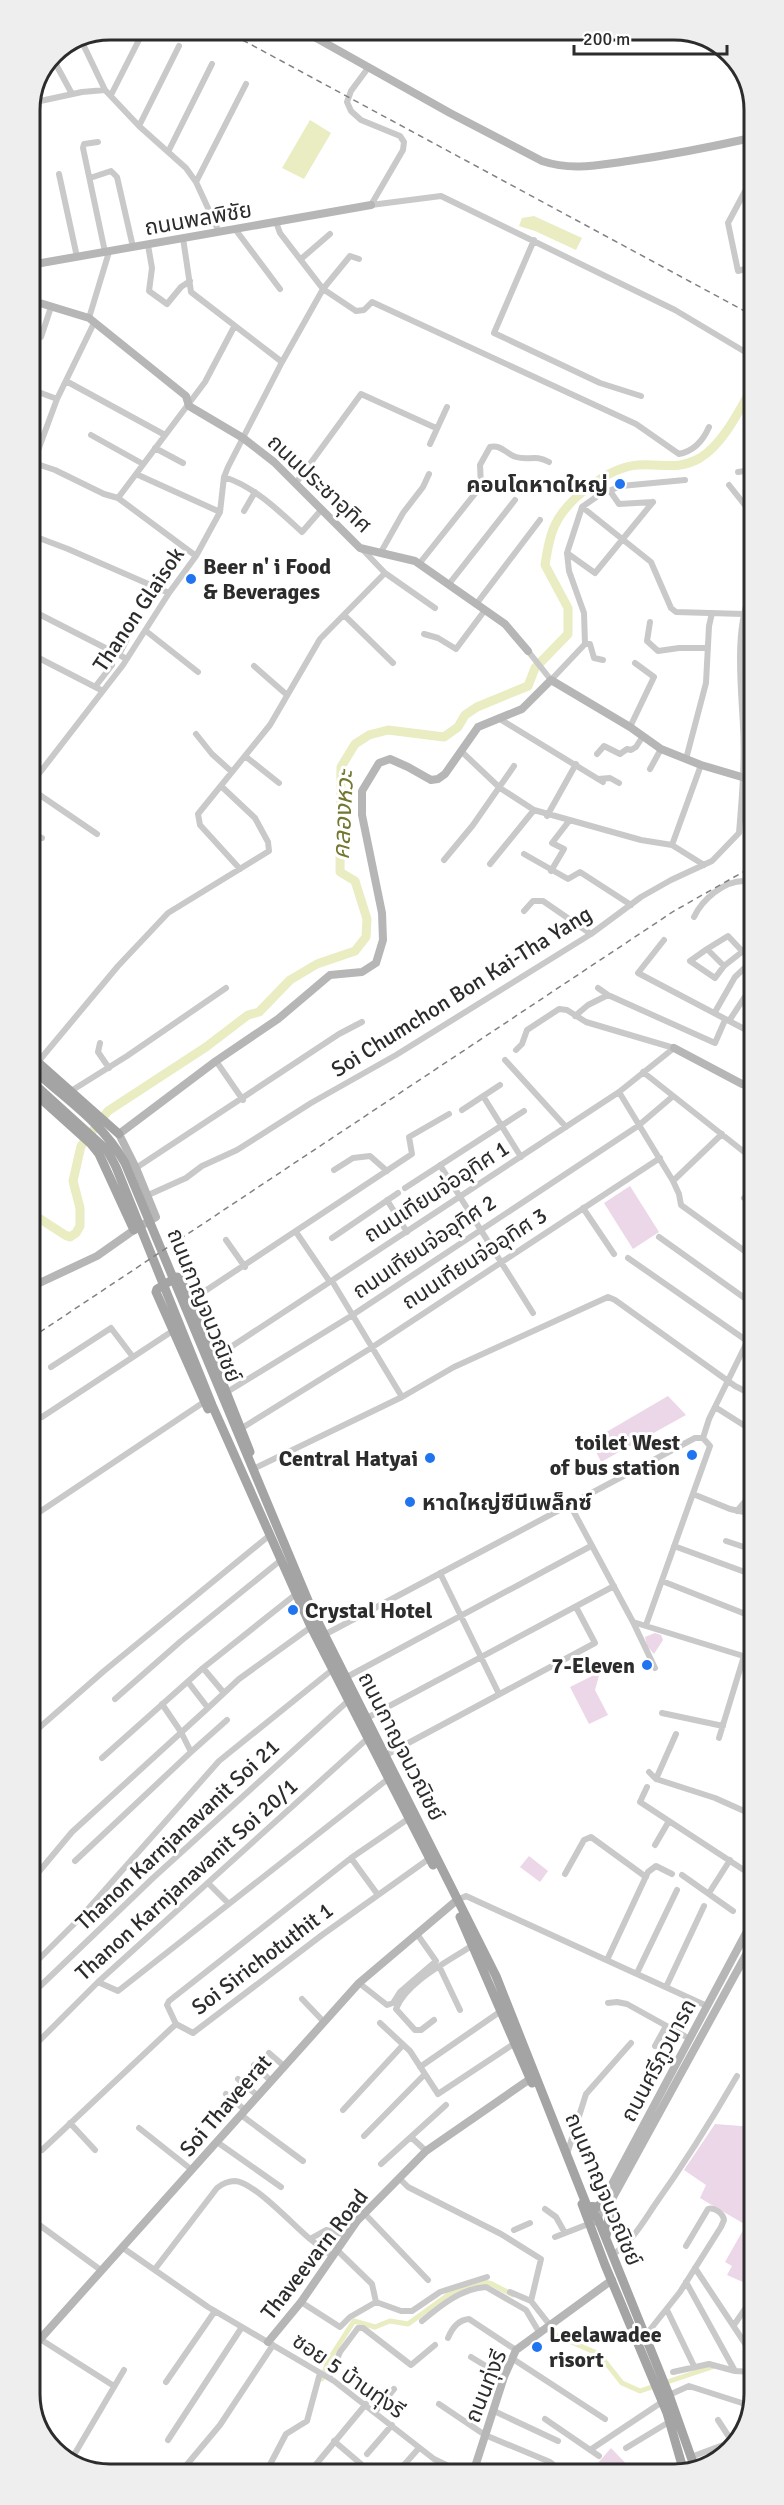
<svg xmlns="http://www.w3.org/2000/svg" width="784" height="2505" viewBox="0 0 784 2505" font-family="Signika,'Noto Sans Thai',sans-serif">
<rect width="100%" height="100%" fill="#fff"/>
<path fill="#ebd7e8" d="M630 1186 659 1232 633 1249 604 1203Z
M668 1396 686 1415 601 1462 591 1441Z
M655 1633 661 1635 663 1640 654 1654 647 1646 645 1637Z
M600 1672 595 1690 608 1715 589 1724 570 1687Z
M529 1856 548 1871 540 1882 520 1867Z
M715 2124 754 2127V2287L727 2275 732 2266 725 2262 746 2225 700 2198 706 2185 684 2170Z
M611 2448 635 2473H596L592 2470Z"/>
<path fill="#eaecc2" d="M310 120 331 133 304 179 282 168Z
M534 216 582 238 576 250 535 231 519 226 522 218Z"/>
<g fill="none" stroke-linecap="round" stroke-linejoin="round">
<path stroke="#eaecc2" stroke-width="5" d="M548 2327 553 2334 599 2354 622 2383 640 2391 715 2366
M322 2379 328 2361 354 2321 375 2327 390 2321 408 2324 448 2295 485 2282 492 2284 513 2295"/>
<path stroke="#eaecc2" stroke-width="9" d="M31 1213 65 1235 70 1237 76 1233 80 1226V1208L73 1181 81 1146 108 1111 206 1047 248 1015 259 1012 290 980 317 964 355 951 366 937 367 919 355 881 340 872 341 767 355 744 369 735 388 730 444 737 458 727 465 715 477 707 528 686 535 668 568 634V608L545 565C547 552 549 537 555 525 567 499 609 467 638 465 661 463 677 471 700 458 723 444 739 411 752 388"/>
<path stroke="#c9c9c9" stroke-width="6" d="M82 42 105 90 139 126 186 168 196 182 219 232
M323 42 332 30
M52 57 72 94
M368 68 351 91 347 102 351 111 361 120 400 136 404 142 403 150 371 205
M111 95 144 30
M31 103 82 92 105 90
M139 126 179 46
M98 142 84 144 83 148 105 252
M168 152 212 64
M59 174 77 257
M90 178 111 171 117 177 133 247
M751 180 728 223 738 271 752 267
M196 182 246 84
M371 205 441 196 675 310 752 356
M276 222 280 233 323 289 356 311 364 310 372 302 636 424 679 454C694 451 703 441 709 427
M235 229 280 289
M183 238 191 292 282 362
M534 240 494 333 600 383 641 396
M148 245 152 268 149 291 167 304 181 287 190 281
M301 259 330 234
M89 318 109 252
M30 321 37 303
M30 337H41L51 307
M66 381 165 435
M33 390 57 399
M91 435 143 464
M430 444 447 407
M155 448 183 463
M31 462 55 470 104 494 118 498 196 556
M33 464 57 399 94 323
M738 472 745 471 752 466
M136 474 220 512
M224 477C255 487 279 511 302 532L322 509
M296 483 361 394 436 428
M729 485 752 514
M610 491 619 504 653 502
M118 498 205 382 234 327
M582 507 651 562 671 608 676 612 743 614
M244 511 255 492
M31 535 68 549 169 593
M363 550 385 573 435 608
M381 552 403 513 423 487 429 474
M567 553 595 573 653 502
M419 564 481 486 480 465 490 447C501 444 506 454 516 457 529 461 535 454 549 462
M449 584 515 500
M477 603 540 520
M31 610 127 659
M344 615 393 663
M650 622 647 641 658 651 679 648H707
M146 631 198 672
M424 634 438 638 456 649 485 610
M585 644H590L594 658 603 660
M528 651 551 680 585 644 584 613 569 571 567 553 582 507 599 495 621 486 685 480
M31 654 103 691
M119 655 129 635
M741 664 752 654
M254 666 287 695
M95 687 112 665
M498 718 603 782
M743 726 752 716
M630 727 654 677 635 663
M196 734 212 754 232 772
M461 751 500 788 534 810 641 840 672 845 704 865
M597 754 604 746 620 754 627 749 631 750 636 747 643 736
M245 756 279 783
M686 759 706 683 709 626 712 613
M650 769 661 749
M598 779 610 778 619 783
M31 784 123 665 169 593 196 556 220 512 224 477 228 467 282 362 323 289 350 256 359 259
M31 789 97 834
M547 816 576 764
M31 833 42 838
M672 845 701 765
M524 854 568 879 580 872 631 905
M444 860 473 825 514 766
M490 864 534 810
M240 869 200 825 198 814 270 725 320 639 385 573
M551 871 564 849 552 843 569 821
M524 911 533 901H543L591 934
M694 917C702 900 723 881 744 881L752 888
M664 940 638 973 752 1033
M707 949 728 936 743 952
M724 966 707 949 690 961 715 978 724 966 752 944
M598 988 608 995 715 1043 725 1020
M715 1012 735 977 752 961
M575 1016 588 1005 608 995
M729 1021 752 986
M100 1043 98 1052 109 1068
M516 1050 522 1044 527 1030 559 1009 567 1010 586 1022 674 1048
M505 1060 566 1127
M216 1061 243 1100
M38 1062 118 966 168 913 269 851 268 842 255 818 221 786
M643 1072 753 1159
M71 1091 127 1056 226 988
M619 1092 673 1181 679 1194 681 1205 753 1257
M483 1096 521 1157
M462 1110 500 1085
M752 1138 753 1139
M440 1165 533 1313
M136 1168 339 1034 362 1022
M334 1170 353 1158 370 1156 387 1171
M673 1181 722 1134
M405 1188 524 1111
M146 1196 186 1178 202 1166 237 1150 311 1103 396 1055 591 934 641 897 671 880 712 861 739 833C742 797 745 762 743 726 741 685 734 628 752 589
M744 1198 753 1205
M387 1200 407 1232
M583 1208 614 1254
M296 1232 330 1282
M659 1237 753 1304
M332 1238 398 1193
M226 1240 245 1267
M628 1258 753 1345
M332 1281 402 1397
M190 1301 412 1154 409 1137 449 1114
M214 1358 619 1092 674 1048
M51 1367 111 1328 133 1357
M227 1392 351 1316 638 1126 672 1097
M715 1407 753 1431
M42 1417 174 1330
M242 1428 371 1348 660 1158
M703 1438 709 1419 753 1330
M255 1468 402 1397 454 1367 608 1297 615 1300 735 1386 753 1395
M693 1494 730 1509 753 1514
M569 1503 633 1622 753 1659
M737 1511 753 1492
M32 1517 204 1402
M726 1541 753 1550
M674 1546 753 1575
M440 1573 499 1694
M662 1581 753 1617
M633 1622 655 1668
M646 1625 710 1446 703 1438
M324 1635 695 1438H703
M203 1668 224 1693
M345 1678 591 1546
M188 1682 208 1708
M115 1699 181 1641 281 1560
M662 1713 723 1726
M365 1719 614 1586
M32 1734 104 1671 270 1535
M676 1734 656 1779 715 1798 753 1815
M719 1738 744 1656
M191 1752 227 1720
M384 1756 595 1643 576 1607
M102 1758 203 1668 296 1594
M649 1772 656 1779
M647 1787 640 1802 753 1876
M655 1845 669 1821
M351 1858 378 1895
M75 1861 191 1752 181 1732 162 1704
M565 1874 584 1840 591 1837 646 1877
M682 1875 733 1911
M32 1880 72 1832 208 1708 239 1679 311 1627
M208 1883 229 1904
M709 1893 730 1860
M457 1900 466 1896 707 2006
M607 1960 648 1872 656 1866 672 1874
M32 1966 80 1918 219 1761 332 1670
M440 1968 460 2010
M637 1973 677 1890
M98 1982 118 1991 388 1779
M359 1983 387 2005 393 2003 400 1992 436 1961 417 1934
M666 1987 704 1906
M32 1994 153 1878 348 1701
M302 1999 324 2022
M608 2003 617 2002 627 2004 690 2039
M434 2020 421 2030H415L396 2009C406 1982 449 1961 473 1945
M380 2023 410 2051 438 2094 515 2043
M176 2024 167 2005 169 2001 351 1858 408 1819
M176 2024 193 2033 322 1935 430 1858
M655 2046 666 2026
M32 2048 98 1982 367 1739
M269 2053 284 2066
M254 2065 271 2081
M420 2067 501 2011
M238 2079 258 2096
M226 2094 245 2110
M343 2110 403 2045
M241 2115 303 2161
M70 2123 95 2150
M139 2128 192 2170
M364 2136 425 2074
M411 2137 426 2151
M217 2142 281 2187
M42 2150 176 2024
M567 2154 586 2094 631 2043
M381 2164 446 2105
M399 2178 408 2187 501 2234 541 2259 531 2301 549 2324
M545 2209 556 2217 565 2233
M364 2213 428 2280
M38 2224 102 2271
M514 2230 530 2223
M555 2237 591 2223
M310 2239 333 2257
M123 2248 208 2307 334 2381 434 2459 463 2473
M337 2250 372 2284 376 2302
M612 2255C631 2243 642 2224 654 2206 684 2164 711 2121 737 2076
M695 2268 754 2357
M155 2269 217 2188C222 2184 229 2181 235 2181 254 2182 294 2226 310 2239L326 2230 347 2235
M510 2292 531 2301
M301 2302 340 2327 350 2317 376 2302 401 2311H412L440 2292 487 2277
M667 2310 694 2366
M422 2321C440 2306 462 2288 486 2287L526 2310 539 2332
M734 2325 754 2296
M645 2336 680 2292 721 2227 724 2220C723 2213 714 2207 708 2209L686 2246
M448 2338C452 2328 458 2320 469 2319L516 2350
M40 2339 114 2386
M471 2357 504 2377
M513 2359 605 2419
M735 2371 754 2372
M673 2372 709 2364 735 2371 686 2282
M329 2378 340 2352 358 2328H363L411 2365 435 2345
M166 2382 215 2311
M669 2395 689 2386 745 2404
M439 2404 485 2435 550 2462 564 2473
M494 2411 558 2441
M375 2412 394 2389
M545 2419 599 2456
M718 2420 731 2440
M168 2440 242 2327
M334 2441 361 2464 354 2474
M626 2448 669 2422
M590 2450 662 2402
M367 2454 392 2425
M691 2457 739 2439
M71 2460 124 2370
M179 2474 220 2425 273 2345
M265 2474 286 2434 307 2421 320 2373
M308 2474 366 2404
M396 2474 419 2448"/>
<path stroke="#b6b6b6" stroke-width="8" d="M302 30 450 113 542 161C572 171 598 165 628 161 670 155 711 147 751 138
M30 265 371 205
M30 300 89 318 186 396 189 406 243 438 274 462 360 548 415 561 505 624 528 651
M674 1048 742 1084 752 1086
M31 1287 97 1256 134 1230 156 1217 136 1168 119 1134 216 1061 278 1019 330 975 362 972 376 963 383 940 382 913 362 815V791L379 763 390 759 408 767 431 780 438 779 445 774 478 727 522 709 551 680 630 727 661 749 701 765 752 780
M606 2210 753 1942
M597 2222 602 2203 753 1920
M268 2342 301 2302 357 2221 426 2151 530 2079
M33 2347 359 1983 457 1900
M473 2473 504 2377 516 2350 612 2280"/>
<path stroke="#a4a4a4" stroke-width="9" d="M31 1056 119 1134
M31 1068C65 1098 103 1123 125 1163L312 1610 496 1976 587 2206 598 2219 669 2395 696 2471
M31 1081 107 1150 116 1167 212 1405 311 1627 433 1865
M31 1090 91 1144 99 1154 134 1230
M208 1409 156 1292 157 1289 177 1277 180 1278 190 1301 250 1452
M460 1917 532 2083
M582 2204 605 2265 667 2413 684 2472
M587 2206 597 2207 602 2203
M606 2236 611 2206"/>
<path stroke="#818181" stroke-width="1.5" stroke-dasharray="6 4.5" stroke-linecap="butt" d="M224 30 752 315
M31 1338 674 911 752 867"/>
</g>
<g fill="#2174ef" stroke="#fff" stroke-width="2">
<circle cx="620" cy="484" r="6"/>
<circle cx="191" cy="579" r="6"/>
<circle cx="692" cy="1455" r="6"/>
<circle cx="430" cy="1458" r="6"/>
<circle cx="410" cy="1502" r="6"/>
<circle cx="293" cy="1610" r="6"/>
<circle cx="647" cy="1665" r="6"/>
<circle cx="537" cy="2347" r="6"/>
</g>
<g text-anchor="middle" stroke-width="6" stroke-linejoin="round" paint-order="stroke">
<g font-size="22" fill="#2c2c2c" stroke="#fff">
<text transform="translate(198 218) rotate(-10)" y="8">ถนนพลพิชัย</text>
<text transform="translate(320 483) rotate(43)" y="8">ถนนประชาอุทิศ</text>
<text transform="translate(138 609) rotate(-56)" y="8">Thanon Glaisok</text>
<text transform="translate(461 991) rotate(-32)" y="8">Soi Chumchon Bon Kai-Tha Yang</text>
<text transform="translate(436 1191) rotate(-33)" y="8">ถนนเทียนจ่ออุทิศ 1</text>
<text transform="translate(424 1246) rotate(-34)" y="8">ถนนเทียนจ่ออุทิศ 2</text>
<text transform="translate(474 1258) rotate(-33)" y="8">ถนนเทียนจ่ออุทิศ 3</text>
<text transform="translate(205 1305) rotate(68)" y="8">ถนนกาญจนวณิชย์</text>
<text transform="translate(402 1746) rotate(63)" y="8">ถนนกาญจนวณิชย์</text>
<text transform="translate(177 1834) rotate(-43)" y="8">Thanon Karnjanavanit Soi 21</text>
<text transform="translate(186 1879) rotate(-42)" y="8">Thanon Karnjanavanit Soi 20/1</text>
<text transform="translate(262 1958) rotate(-37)" y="8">Soi Sirichotuthit 1</text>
<text transform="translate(658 2060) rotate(-62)" y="8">ถนนศรีภูวนารถ</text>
<text transform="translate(225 2105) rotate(-49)" y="8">Soi Thaveerat</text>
<text transform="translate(604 2189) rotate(67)" y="8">ถนนกาญจนวณิชย์</text>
<text transform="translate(314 2254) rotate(-52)" y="8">Thaveevarn Road</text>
<text transform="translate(349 2375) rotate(35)" y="8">ซอย 5 บ้านทุ่งรี</text>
<text transform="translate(485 2386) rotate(-68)" y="8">ถนนทุ่งรี</text>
</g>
<g font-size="22" font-weight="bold" fill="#2c2c2c" stroke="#fff" text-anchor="end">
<text x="608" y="492">คอนโดหาดใหญ่</text>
<text x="203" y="574" text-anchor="start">Beer n' i Food<tspan x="203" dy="25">&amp; Beverages</tspan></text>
<text x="680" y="1450">toilet West<tspan x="680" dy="25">of bus station</tspan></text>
<text x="418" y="1466">Central Hatyai</text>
<text x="422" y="1510" text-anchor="start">หาดใหญ่ซีนีเพล็กซ์</text>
<text x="305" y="1618" text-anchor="start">Crystal Hotel</text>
<text x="635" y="1673">7-Eleven</text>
<text x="549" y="2342" text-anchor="start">Leelawadee<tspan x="549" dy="25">risort</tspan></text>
</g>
<g font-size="24" font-style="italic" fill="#73772f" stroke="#fff">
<text transform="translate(343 815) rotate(-87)" y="8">คลองหวะ</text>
</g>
</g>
<path d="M0 0H784V2505H0ZM110 40H674A70 70 0 0 1 744 110V2394A70 70 0 0 1 674 2464H110A70 70 0 0 1 40 2394V110A70 70 0 0 1 110 40Z" fill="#eee" fill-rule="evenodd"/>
<path fill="none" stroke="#2c2c2c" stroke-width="3" d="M110 40H674A70 70 0 0 1 744 110V2394A70 70 0 0 1 674 2464H110A70 70 0 0 1 40 2394V110A70 70 0 0 1 110 40Z"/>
<path d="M574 45v9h153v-9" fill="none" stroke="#2c2c2c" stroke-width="3"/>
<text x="583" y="45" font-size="18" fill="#2c2c2c" stroke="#ffffff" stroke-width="4.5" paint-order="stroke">200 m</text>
</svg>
